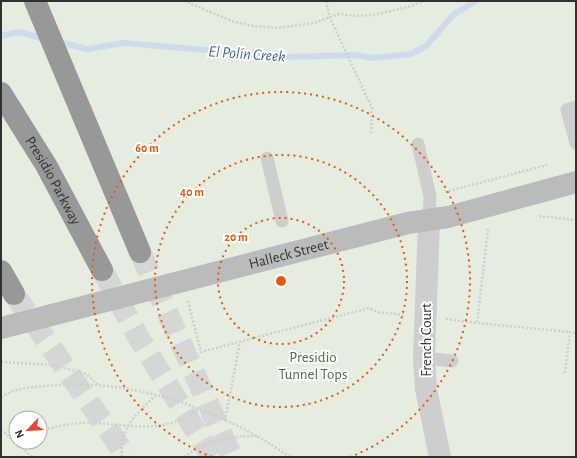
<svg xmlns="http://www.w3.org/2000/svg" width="577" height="458" viewBox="0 0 577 458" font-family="'Alegreya Sans',sans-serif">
<rect width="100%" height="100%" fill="#fff"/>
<path fill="#e5ede0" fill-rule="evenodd" d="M1 1H576V457H1ZM16 418H40V442H16Z"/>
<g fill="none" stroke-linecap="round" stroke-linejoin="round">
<path stroke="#cddbec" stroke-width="6" d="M1 36 19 32 45 39
M58 42 88 49 124 43 286 57 356 55 373 58 411 54 426 46 454 14 476 1"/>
<path stroke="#d6d6d6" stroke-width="22" stroke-dasharray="22 11" stroke-linecap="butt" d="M140 252 232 457
M102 270 140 340 212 457
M14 294 127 457"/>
<path stroke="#cecece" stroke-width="2.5" stroke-dasharray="2 2" stroke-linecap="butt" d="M184 1 232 21 253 26 278 28 314 23 339 14 355 16 372 15 408 7 424 1
M326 1 330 18 372 108 371 135
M445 192 547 165
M539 216 576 220
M488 229 477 323 570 332
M188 301 201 352 369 308 378 312 405 315
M446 319 477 323
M1 362 53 365 86 374 98 385
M565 373 570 332 576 333
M1 397C14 388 32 387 47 386 133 377 220 409 290 457
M225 421 240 342
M1 430 16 442
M40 431C57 426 76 422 95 423 123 424 152 432 180 420 187 418 193 413 199 409
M16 442 32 457
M122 457C118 429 138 412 157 394
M184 457C208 440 229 436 257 436"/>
<path stroke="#cecece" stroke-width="13" d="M576 107 567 110 576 143
M418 144 430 196 429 221
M267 158 282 221
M424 358 452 361"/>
<path stroke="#cecece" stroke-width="22" d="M429 221 424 358 426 389 440 457"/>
<path stroke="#bbb" stroke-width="22" id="s1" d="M1 328 408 223 448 217 576 182"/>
<g stroke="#989898" stroke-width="22">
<path d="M35 1 140 252"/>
<path id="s2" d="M1 93 46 165 102 270"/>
<path d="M1 271 14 294"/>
</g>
</g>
<g fill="none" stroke="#e8590c" stroke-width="2" stroke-dasharray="2 4">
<circle cx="281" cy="281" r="63"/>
<circle cx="281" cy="281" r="126"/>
<path d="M212 457A189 189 0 1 1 350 457"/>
</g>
<g text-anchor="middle" stroke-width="4" stroke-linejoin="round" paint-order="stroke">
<g font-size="15" fill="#313131" stroke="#fff">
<text dy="5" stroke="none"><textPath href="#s2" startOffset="102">Presidio Parkway</textPath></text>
<text dy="5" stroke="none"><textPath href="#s1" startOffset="297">Halleck Street</textPath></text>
<text transform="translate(426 340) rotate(-90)" y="5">French Court</text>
</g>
<g font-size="15" fill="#4d6c3f" stroke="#fff">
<text x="313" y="362">Presidio<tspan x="313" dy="17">Tunnel Tops</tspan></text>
</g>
<g font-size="16" font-style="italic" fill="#416691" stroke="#fff">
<text transform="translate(247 53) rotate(4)" y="6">El Polín Creek</text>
</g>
</g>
<circle cx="281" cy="281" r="6" fill="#e8590c" stroke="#fff" stroke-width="2"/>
<g font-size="12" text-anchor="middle" font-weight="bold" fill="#e8590c" stroke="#fff" stroke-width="4" stroke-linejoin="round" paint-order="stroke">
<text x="147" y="152">60 m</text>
<text x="192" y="196">40 m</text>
<text x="236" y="241">20 m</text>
</g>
<rect width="577" height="458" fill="none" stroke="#313131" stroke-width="4"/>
<g transform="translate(28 430) rotate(245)"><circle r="19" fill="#ffffff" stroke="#adadad"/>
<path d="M0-3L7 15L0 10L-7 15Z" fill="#df4a3c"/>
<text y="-6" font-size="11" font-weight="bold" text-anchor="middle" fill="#313131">N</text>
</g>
</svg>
